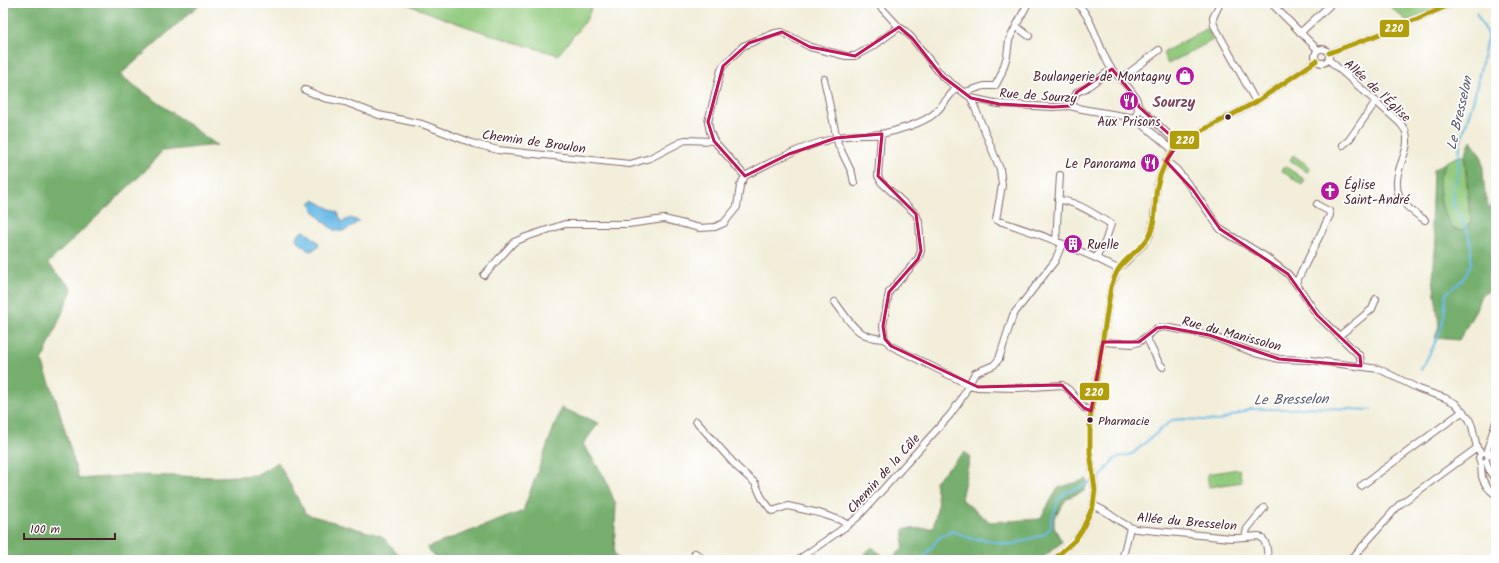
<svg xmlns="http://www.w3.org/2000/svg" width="1499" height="563" viewBox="0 0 1499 563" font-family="Kalam,sans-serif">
<rect width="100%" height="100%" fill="#fff"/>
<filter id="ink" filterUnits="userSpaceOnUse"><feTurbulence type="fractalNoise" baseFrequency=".025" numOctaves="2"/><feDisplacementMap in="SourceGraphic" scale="8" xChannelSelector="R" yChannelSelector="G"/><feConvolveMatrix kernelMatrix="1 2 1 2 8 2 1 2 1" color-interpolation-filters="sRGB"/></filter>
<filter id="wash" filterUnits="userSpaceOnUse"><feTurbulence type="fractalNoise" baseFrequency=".012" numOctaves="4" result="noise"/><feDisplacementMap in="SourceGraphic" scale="16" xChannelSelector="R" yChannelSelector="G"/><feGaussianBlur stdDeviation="0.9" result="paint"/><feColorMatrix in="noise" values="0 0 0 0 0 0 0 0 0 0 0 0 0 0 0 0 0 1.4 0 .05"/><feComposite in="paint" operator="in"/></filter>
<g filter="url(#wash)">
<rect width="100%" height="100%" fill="#f2eeda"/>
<path fill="#92ca7e" stroke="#6e7454" d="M405 3H501L511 6 516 3H593L587 19 558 55C506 40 455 24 405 3Z
M1386 3H1449L1407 21Z
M1207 28 1213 40 1168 64 1163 53Z
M1464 154 1469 209 1471 217V223L1462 230 1451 228 1443 210 1440 198 1439 179 1446 162Z
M1293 155 1311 168 1307 172 1290 160Z
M1285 166 1305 180 1302 185 1282 171Z
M1239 469 1242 482 1209 487 1207 474Z"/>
<path fill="#75ae6d" stroke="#60664c" d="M3 3H201L120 75 217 145 162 151 144 172 48 263 72 289 42 361 57 403 79 479 135 475 216 477 256 475 278 462 306 514 382 536 402 558 401 560H3Z
M1471 140 1482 158 1485 195 1489 210 1496 196V288L1481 295 1475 312 1459 340 1435 338 1439 326 1433 278 1436 238 1431 227 1433 170 1446 162 1439 179 1440 198 1443 210 1453 229 1462 230 1471 223 1465 155Z
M561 408 599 423 583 444 604 476 616 505 614 554 619 560H438L426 548 523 511Z
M964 452 970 457 961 499 990 522 1040 519 1058 488 1087 479 1088 483 1084 491 1067 498 1054 518V527L1062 542 1040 560H858L872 547 888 560 903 549 904 529 933 528 938 505 935 481Z"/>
<path fill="#6cbce7" stroke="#5b6e89" d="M314 200 338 213 342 222 350 218 359 221C343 233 338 236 323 221 318 215 313 211 310 203Z
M303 231 306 232 319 243 318 247 311 251 307 250 296 239 297 236Z"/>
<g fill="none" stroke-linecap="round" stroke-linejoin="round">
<path stroke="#6cbce7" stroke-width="2" d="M1421 370C1430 353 1440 336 1444 317 1446 309 1444 300 1447 292L1457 285 1465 277 1471 263V244L1466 227 1454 206 1452 192 1458 174 1460 143 1474 98 1488 34 1476 13
M921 560 940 537 952 531 972 539H982L1006 544H1014L1045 534 1052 525 1051 521 1058 501 1066 492 1074 490 1100 478 1113 460 1118 457 1132 454 1172 420 1185 419 1219 421 1250 409H1290L1310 407 1371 410"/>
</g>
</g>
<g filter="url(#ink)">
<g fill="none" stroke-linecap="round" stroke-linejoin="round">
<defs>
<path id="minor" d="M877 3 899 27
M1220 3 1213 18 1214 25 1256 102
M1271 3 1318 50
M1017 27 1029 36
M1300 33 1329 6
M1315 56a7 7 0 1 1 14 0a7 7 0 1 1-14 0Z
M1329 53 1391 30 1452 4 1459 3
M1329 60 1400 123C1402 126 1406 130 1406 133 1409 143 1405 152 1402 161 1390 191 1399 204 1425 220
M824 79 838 144 852 173 854 183
M1121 79 1159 50
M305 90 324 98 345 102 379 115 422 124 475 144 498 150 525 153 630 164 650 158 685 140 714 141
M965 92 984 86H995L1001 75 1007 56 1009 40 1028 3
M971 98 999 104 1053 107 1070 106 1082 109 1135 118C1138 111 1139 107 1137 100 1132 88 1119 79 1111 68 1099 51 1093 16 1076 3
M1070 106 1077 92 1086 88 1112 69
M1139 107 1168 134 1179 143
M1135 118 1173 150
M881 134 878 176 881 182 916 214 919 222 921 251 918 259 889 292 883 326 885 339 891 346 969 385 978 387 1018 388 1062 385 1069 390 1084 408 1091 411
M1343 145 1349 140 1376 101
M1166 161 1176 169 1193 190 1220 229 1266 257 1288 274 1300 289 1317 315 1360 356 1361 366
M745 176 714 141 710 132 708 122 721 70 723 66 743 46 775 33 782 32 810 47 846 56H855L875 45 899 27 904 30 912 38 942 76 971 98 1000 169 1002 185 996 220C1038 233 1079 249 1118 269
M745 176C773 160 804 146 835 138 850 134 866 136 881 134 896 131 924 123 935 113 943 105 949 96 957 87
M1058 200C1077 201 1095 215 1111 224L1105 242 1096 258
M1056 241 1060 175
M484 275 514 242 526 237 565 224H628L664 219 700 228 715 227 724 223 737 207 740 186 745 176
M1296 283 1330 215 1329 211 1319 206 1317 204
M835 302C851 323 856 338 885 339
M1339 336 1372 309 1376 299
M1146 337 1159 363 1163 367
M1103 342 1132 344 1139 342 1157 328 1165 327 1209 335 1255 353 1279 359 1310 360 1379 369 1419 389 1445 398 1455 403 1469 419 1472 426 1477 448 1481 453
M696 421 737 467 755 483 762 498 772 511 788 506 819 513 840 520 848 525
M1481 453 1479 458C1482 464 1481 471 1482 477 1484 484 1490 491 1496 495
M1486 453 1496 422
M1488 456 1493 452 1496 446
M1486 461 1490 472 1496 480
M1361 486 1463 411
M1093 506C1108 509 1119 525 1136 529L1231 538 1259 536C1268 541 1267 551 1268 560
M1245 537 1247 529 1264 508
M695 553 705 560
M798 560 848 525 858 517 950 415 960 401 975 373 994 365 999 359 1013 315 1055 261 1062 244
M1053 560 1075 540 1082 530 1093 506 1095 490 1090 452V420L1111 287 1118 269 1144 244 1150 235 1153 225 1157 186 1160 175 1171 153 1179 143 1256 102 1316 61
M1122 560 1130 528
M1347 560 1355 555 1399 505 1477 448"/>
</defs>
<use href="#minor" stroke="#856768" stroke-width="8"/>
<use href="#minor" stroke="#fff" stroke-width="6"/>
<defs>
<path id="bus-1" d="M1329 53 1391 30 1452 4 1459 3
M1053 560 1075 540 1082 530 1093 506 1095 490 1090 452V420L1111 287C1113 281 1115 275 1118 270 1125 257 1142 250 1149 236 1157 222 1154 202 1157 187 1160 171 1169 155 1179 143L1256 102 1316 61"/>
</defs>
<use href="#bus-1" stroke="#fff" stroke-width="8"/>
<use href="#bus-1" stroke="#b29e0b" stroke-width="5"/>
</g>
</g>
<path fill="none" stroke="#c2185b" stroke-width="3" stroke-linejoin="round" d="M899 27 912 38 942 76 971 98 999 104 1053 107 1070 106 1077 92 1112 69 1136 98 1139 107 1179 143 1166 161 1193 190 1220 229 1288 274 1317 315 1360 356 1361 366 1279 359 1209 335 1165 327 1157 328 1139 342H1103L1091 411 1084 408 1062 385 978 387 891 346 885 339 883 326 889 292 918 259 921 251 916 214 878 176 882 134 836 138 789 154 745 176 714 141 708 122 723 66 749 43 782 32 810 47 855 56Z"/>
<defs>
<symbol id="shop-disc" viewBox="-11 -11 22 22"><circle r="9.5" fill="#b5179e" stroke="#fff"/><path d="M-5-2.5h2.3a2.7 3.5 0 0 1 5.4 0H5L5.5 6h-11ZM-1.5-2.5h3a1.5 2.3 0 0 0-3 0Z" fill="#fff"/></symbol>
<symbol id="restaurant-disc" viewBox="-11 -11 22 22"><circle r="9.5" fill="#b5179e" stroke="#fff"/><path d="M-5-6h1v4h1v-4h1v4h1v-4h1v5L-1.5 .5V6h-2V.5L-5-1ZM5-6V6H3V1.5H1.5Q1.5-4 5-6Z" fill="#fff"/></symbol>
<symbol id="church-disc" viewBox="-11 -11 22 22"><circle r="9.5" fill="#b5179e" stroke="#fff"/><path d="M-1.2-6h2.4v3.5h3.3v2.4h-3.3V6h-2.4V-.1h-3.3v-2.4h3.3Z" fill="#fff"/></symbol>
<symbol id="building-disc" viewBox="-11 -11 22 22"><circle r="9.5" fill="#b5179e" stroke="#fff"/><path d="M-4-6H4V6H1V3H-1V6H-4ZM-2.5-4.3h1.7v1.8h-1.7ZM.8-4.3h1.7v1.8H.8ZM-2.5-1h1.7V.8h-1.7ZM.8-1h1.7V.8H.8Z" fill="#fff"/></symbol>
</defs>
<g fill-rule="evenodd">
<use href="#shop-disc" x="1174" y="65" width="22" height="22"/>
<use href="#restaurant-disc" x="1118" y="90" width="22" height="22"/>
<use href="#restaurant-disc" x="1139" y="152" width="22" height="22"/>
<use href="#church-disc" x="1319" y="180" width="22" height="22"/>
<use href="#building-disc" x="1062" y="233" width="22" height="22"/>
</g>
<g fill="#4a1f2b" stroke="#fff" stroke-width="1.5">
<circle cx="1228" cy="117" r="3.5"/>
<circle cx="1090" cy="420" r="3.5"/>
</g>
<g text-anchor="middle" stroke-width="3.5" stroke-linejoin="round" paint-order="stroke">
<g font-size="12" fill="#4a1f2b" stroke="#fff" text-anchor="start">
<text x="1098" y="425">Pharmacie</text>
</g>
<g font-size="13" fill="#4a1f2b" stroke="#fff" text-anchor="end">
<text x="1171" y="81">Boulangerie de Montagny</text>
<text x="1129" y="126" text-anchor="middle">Aux Prisons</text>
<text x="1136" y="168">Le Panorama</text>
<text x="1344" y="189" text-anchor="start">Église<tspan x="1344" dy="15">Saint-André</tspan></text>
<text x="1087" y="249" text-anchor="start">Ruelle</text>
</g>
<g font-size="13" fill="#4a1f2b" stroke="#fff">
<text transform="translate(1378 90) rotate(43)" y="5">Allée de l'Église</text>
<text transform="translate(1038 95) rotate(4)" y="5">Rue de Sourzy</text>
<text transform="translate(534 141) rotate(8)" y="5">Chemin de Broulon</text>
<text transform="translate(1232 333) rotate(15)" y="5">Rue du Manissolon</text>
<text transform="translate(883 473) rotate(-48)" y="5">Chemin de la Câle</text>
<text transform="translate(1187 521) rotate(5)" y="5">Allée du Bresselon</text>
</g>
<g font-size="14" font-style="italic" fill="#56566d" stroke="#fff">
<text transform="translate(1459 113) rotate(-77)" y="5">Le Bresselon</text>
<text transform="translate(1291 399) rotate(-1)" y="5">Le Bresselon</text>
</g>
<g font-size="15" font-weight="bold" fill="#81495f" stroke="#fff">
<text x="1174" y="107">Sourzy</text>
</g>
</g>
<g stroke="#fff" stroke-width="1.5">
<rect x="1379" y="19" width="31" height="19" rx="4" fill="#b29e0b"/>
<rect x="1169" y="130" width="31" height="20" rx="4" fill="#b29e0b"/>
<rect x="1079" y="382" width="31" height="19" rx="4" fill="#b29e0b"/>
</g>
<g font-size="11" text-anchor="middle" font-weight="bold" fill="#fff">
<text x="1394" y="32">220</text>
<text x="1185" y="144">220</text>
<text x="1094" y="396">220</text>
</g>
<rect width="1499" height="563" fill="none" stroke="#fff" stroke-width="16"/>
<path d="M24 533v6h91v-6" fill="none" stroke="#4a1f2b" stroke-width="2"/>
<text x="30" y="533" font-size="12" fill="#4a1f2b" stroke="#ffffff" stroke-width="3" paint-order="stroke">100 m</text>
</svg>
